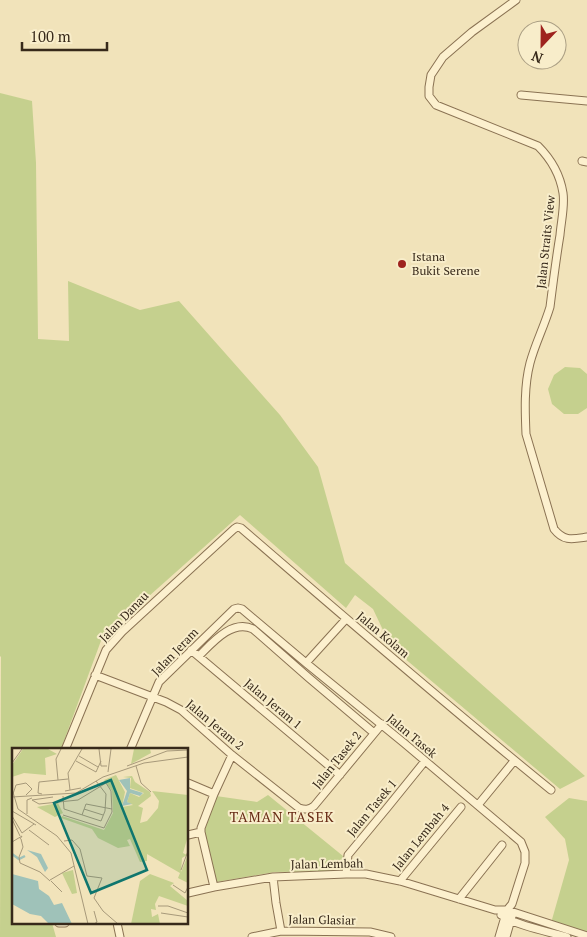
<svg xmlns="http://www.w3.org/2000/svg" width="587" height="937" viewBox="0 0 587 937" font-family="'PT Serif',serif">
<rect width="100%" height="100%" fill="#f1e3ba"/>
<path fill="#c5d08e" d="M0 93 32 101 36 163 38 339 69 341 68 281 140 310 179 301 280 415 318 467 345 563 585 776 560 789 391 647 373 609 355 595 346 608 240 515 102 638 61 749 14 750V923H52L56 937H0L1 657 0 656Z
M565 367 580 368 587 374V408L578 414H564L552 404 548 389 554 375Z
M268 795 343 856 342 871 275 872 216 882 203 830 216 796 257 802Z
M569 798 587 801V933L551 923 569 860 565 839 545 817Z"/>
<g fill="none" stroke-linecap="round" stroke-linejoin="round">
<defs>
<path id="minor" d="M516 0 472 32 443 57 431 75 429 87V96L436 105 538 146C552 160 560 174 563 193 565 206 561 222 560 235 556 259 553 283 550 307 544 327 535 344 530 363 524 386 525 411 526 434L554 529C564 542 573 539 587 537
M521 95 587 101
M582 161 587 162
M191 650 340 775
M199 656C212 643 232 619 253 629L309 678 374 733
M306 663 346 619
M95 675 166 702 181 710 232 755 299 808C305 810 309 810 314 806L382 724
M65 750 106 650 122 632 234 529 237 527 241 528C344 617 446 705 551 790
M130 750 159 682 234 609 238 608 242 609 306 663 404 743 521 842 525 852V863L512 904 507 910 499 937
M188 783 214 794
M478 805 514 761
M188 835 201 832
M346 874 348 855 387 808 425 761
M273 877 276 903 281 931
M400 881 461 807
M214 887 201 832V828L214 794 232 755
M188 893 214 887 273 877 346 874H366L400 881 495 910H507L587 936
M459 899 502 845
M501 915C515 925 549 932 567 937
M59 923H65
M117 923 120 937
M252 937 281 931 370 932 391 937
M506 937 512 916"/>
</defs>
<use href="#minor" stroke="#8a7253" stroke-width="9"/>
<use href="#minor" stroke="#fcf0ce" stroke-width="7"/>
</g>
<circle fill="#9e231e" stroke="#f8edca" stroke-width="2" cx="402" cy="264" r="5"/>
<g text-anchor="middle" stroke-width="4" stroke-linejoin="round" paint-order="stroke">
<g font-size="12" fill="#37291a" stroke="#f8edca">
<text transform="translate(546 242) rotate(-84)" y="4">Jalan Straits View</text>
<text transform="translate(124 617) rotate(-46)" y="4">Jalan Danau</text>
<text transform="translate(383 635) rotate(40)" y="4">Jalan Kolam</text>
<text transform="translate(175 652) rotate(-46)" y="4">Jalan Jeram</text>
<text transform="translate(273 704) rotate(40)" y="4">Jalan Jeram 1</text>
<text transform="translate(215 725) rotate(40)" y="4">Jalan Jeram 2</text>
<text transform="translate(412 736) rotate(40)" y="4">Jalan Tasek</text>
<text transform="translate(337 760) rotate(-51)" y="4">Jalan Tasek 2</text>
<text transform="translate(372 808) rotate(-50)" y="4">Jalan Tasek 1</text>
<text transform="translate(421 837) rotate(-51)" y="4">Jalan Lembah 4</text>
<text transform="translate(327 864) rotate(-1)" y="4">Jalan Lembah</text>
<text transform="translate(322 920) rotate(1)" y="4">Jalan Glasiar</text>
</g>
<g font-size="12" fill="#37291a" stroke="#f8edca" text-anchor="start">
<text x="412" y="261">Istana<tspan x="412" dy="14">Bukit Serene</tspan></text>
</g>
<g font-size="14" letter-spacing="1" fill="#672a15" stroke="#f8edca">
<text x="282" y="822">TAMAN TASEK</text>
</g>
</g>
<g transform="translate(12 748)">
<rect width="176" height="176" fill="#f1e3ba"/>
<path d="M11 1H36L45 6 33 10 34 27 12 25 0 29V17ZM122 1H138L139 5 119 16ZM104 27 113 44 110 59 121 57 115 54 118 45 127 49 132 45 118 40 119 30 111 29 120 28 123 34 138 44 139 48 126 58 131 60 128 75 135 73 146 60 147 53 140 43 176 47V88L171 105 175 107 170 110 169 124 176 107V135L166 130 168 125 135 106V113L128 114 118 91 115 92 118 98 106 100 86 90 80 81 49 70 50 68 92 82 101 65 100 43 92 32ZM46 55 51 65 43 69 25 59ZM61 122 65 145 60 146 50 125ZM138 126 162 135 158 138 176 153V158L147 148 143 156 144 162 139 161 140 169 146 166 148 176H119L128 133Z" fill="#c5d08e"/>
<path d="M118 30V41L131 45 128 48 118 45 115 54 120 56 110 58 115 43 107 32ZM15 102 29 106 36 120 33 124 25 109ZM0 126 26 133 27 141 37 148 42 157 50 155 60 176H37L29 168 18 166 0 156Z" fill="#9fc2b9"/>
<path fill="none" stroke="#9fc2b9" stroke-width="2.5" d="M0 106 7 111 13 108"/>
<path fill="none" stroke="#a7997a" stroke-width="1" d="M87 1 89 18H95M67 8 86 19M64 13 84 24 89 13M0 15 10 1M115 18 155 3 176 2M124 18 129 35 139 44M96 24 99 1M46 32 44 11 49 1M0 41 6 61 45 88 59 105 76 176M58 42 56 25 70 1M53 43 69 40M1 46 4 37 14 35 20 41 14 47M30 46 26 45 27 34 56 31M51 48 52 61 89 73 93 63 94 46 84 33M0 49 64 45 91 29 132 15 176 9M41 49 20 52 27 56 66 52 94 35 99 43 100 64 92 80 51 67M72 61 91 67M0 63 24 77M15 66V52L20 50M70 67 74 56 100 61M0 68 10 85 22 76M0 71 8 88M17 82 37 97M9 91 11 99 7 109 8 115 28 124 38 133M52 93 60 92 68 101 75 128 90 130 82 150 91 163 106 176M0 94 10 88 8 91M169 122 176 103M38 132 62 118M39 133 50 144M161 137 173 145 176 139M146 158H156L176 165M82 163 85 174 82 176M149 165 176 169"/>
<path fill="#0f766e" fill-opacity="0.15" stroke="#0f766e" stroke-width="2.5" d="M99 32 135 122 79 145 42 55Z"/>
<rect width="176" height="176" fill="none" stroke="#37291a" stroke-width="2.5"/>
</g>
<g transform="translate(542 45) rotate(202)"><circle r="24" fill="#f8edca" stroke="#ab9f84"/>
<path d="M0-4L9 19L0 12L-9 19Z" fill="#9e231e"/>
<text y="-8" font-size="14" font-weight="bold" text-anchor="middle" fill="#37291a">N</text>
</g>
<path d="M22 42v8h85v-8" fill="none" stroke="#37291a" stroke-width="2.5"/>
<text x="30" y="42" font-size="15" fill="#37291a" stroke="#f8edca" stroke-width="4" paint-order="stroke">100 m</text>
</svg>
